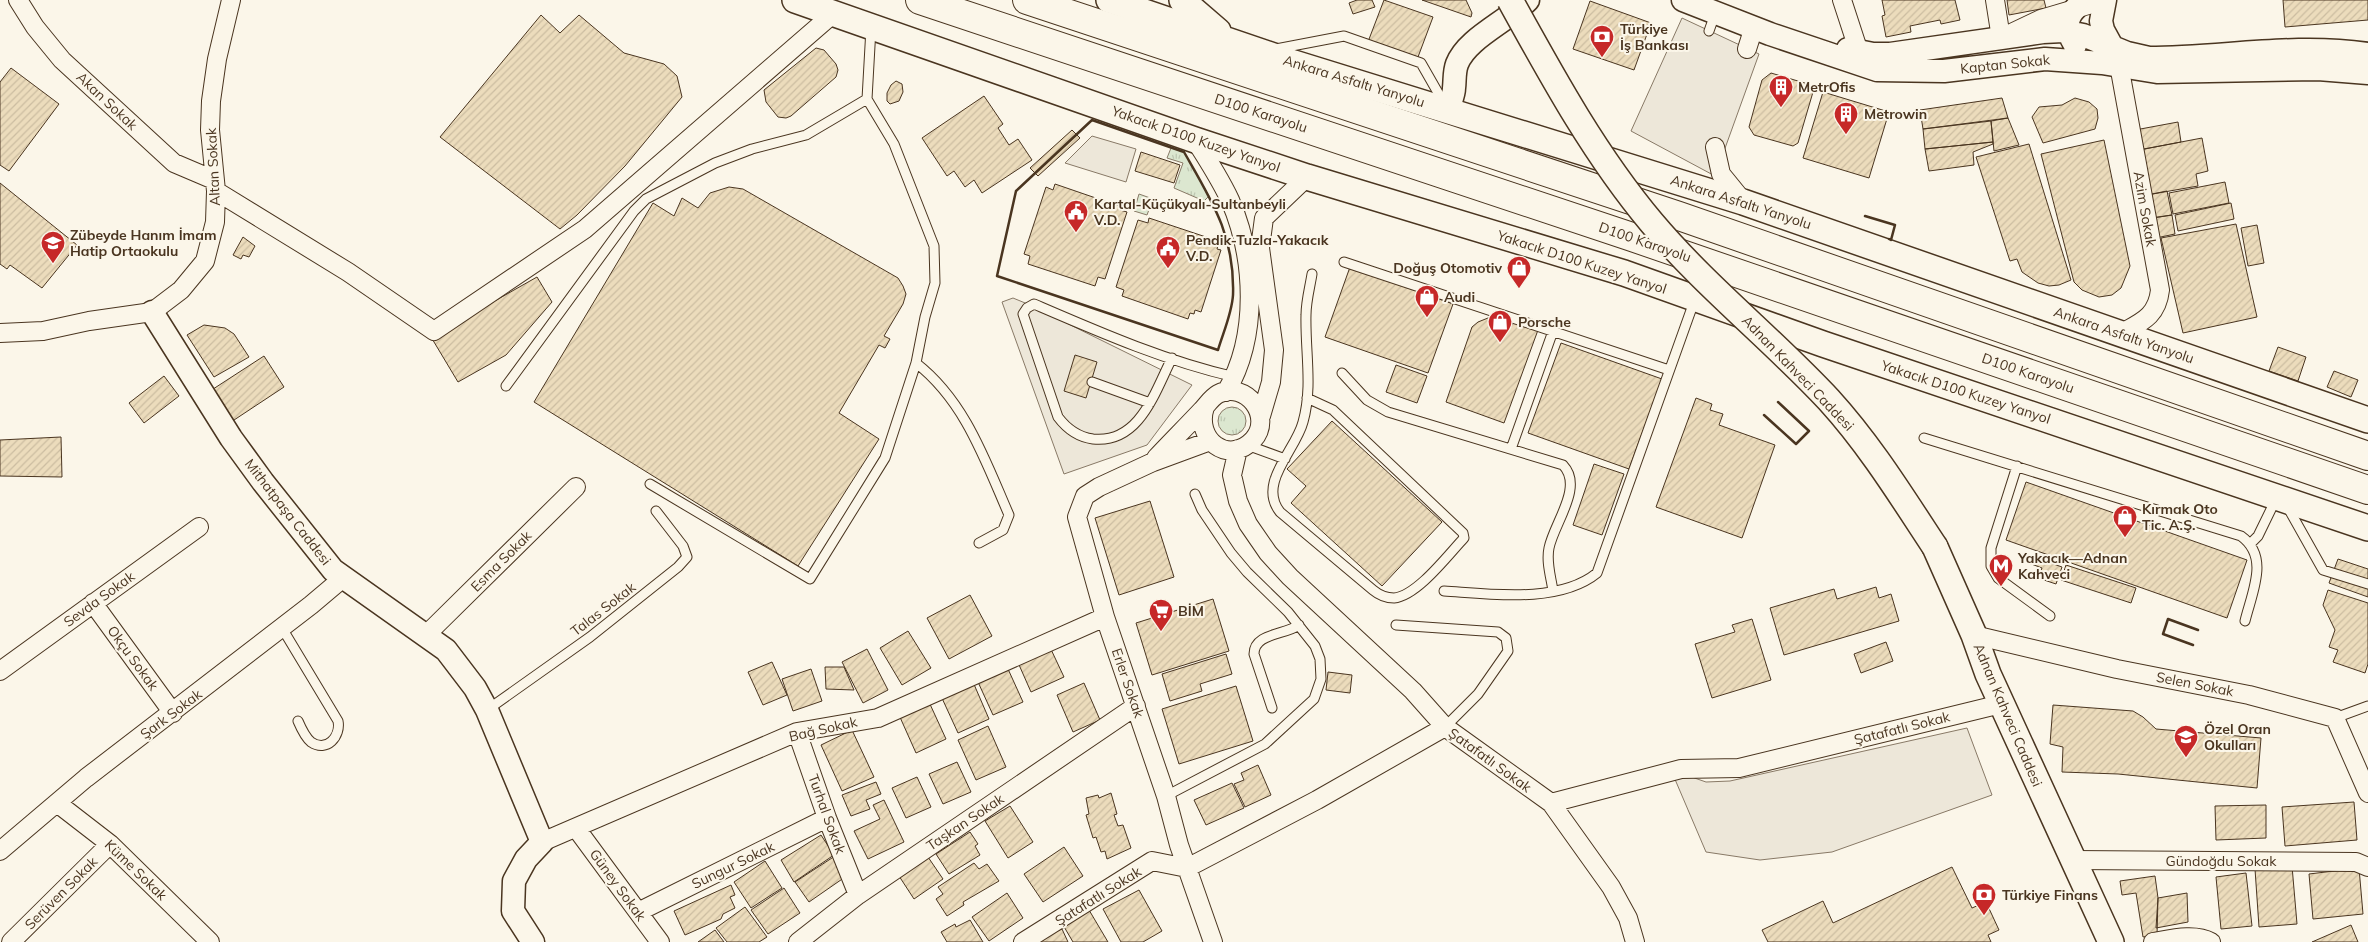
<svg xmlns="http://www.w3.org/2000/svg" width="2368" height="942" viewBox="0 0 2368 942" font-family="Mulish,sans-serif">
<defs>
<pattern id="grass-tufts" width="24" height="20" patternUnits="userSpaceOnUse" patternTransform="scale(1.25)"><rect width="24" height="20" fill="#dce7d0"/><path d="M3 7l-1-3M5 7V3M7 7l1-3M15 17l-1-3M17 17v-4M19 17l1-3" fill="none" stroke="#bec7b2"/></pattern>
<pattern id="building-hatch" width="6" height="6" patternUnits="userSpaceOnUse" patternTransform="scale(1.25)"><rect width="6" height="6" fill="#ecdcbc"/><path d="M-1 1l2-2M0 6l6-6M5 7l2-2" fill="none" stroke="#ccbda1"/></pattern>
</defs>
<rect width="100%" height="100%" fill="#fbf6e9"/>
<path fill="url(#grass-tufts)" stroke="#887966" d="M1171 148 1184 152 1209 196 1204 201 1174 188 1183 163 1167 158Z
M1139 194 1153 199 1147 215 1134 211Z
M1218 421a14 14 0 1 1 28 0a14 14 0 1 1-28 0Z"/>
<path fill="#ede7d9" stroke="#887966" d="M1682 18 1759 54 1715 176 1631 131Z
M1092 136 1136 149 1126 182 1065 163Z
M1013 298 1030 305 1192 385 1147 445 1064 474 1002 302Z
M1967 728 1992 795 1832 852 1760 860 1706 852 1674 777 1686 775 1706 782 1730 781Z"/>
<path fill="url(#building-hatch)" stroke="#4a3520" d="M1357 0H1372L1375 7 1353 14 1349 3Z
M1384 0 1433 17 1415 65 1366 47Z
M1422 0H1466L1472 13 1471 17Z
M1882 0H1955L1960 20 1941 24 1940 20 1910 26 1911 32 1886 37 1882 16 1885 15Z
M2007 0H2044L2046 8 2009 15Z
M2283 0H2368V20L2285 27Z
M1590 1 1651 23 1634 70 1573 49Z
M541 15 560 33 579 15 624 53 664 64 677 76 682 97 625 166 577 215 560 229 440 137Z
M816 48 824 50 836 64 838 70 836 77 791 116 786 118 778 117 766 102 764 90Z
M11 68 59 104 9 171 0 165V82Z
M1771 73 1808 84 1813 92 1798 143 1793 146 1754 135 1749 127 1762 80Z
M896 81 902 84 903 92 899 101 890 104 887 101V93L891 85Z
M1823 92 1889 112 1869 178 1803 158Z
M984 96 1003 124 998 128 1009 145 1018 139 1032 160 982 193 974 180 965 187 954 171 947 176 922 138Z
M2002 98 2008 118 1923 129 1920 110Z
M2075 98 2089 102 2097 109 2098 118 2095 129 2043 143 2032 117 2039 107 2062 105Z
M2008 118 2019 145 1994 151 1991 121Z
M1991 121 1993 142 1925 149 1923 129Z
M2178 122 2181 142 2139 150 2135 130Z
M1072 130 1080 138 1038 176 1030 168Z
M2202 138 2208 171 2196 174 2198 186 2147 195 2139 150Z
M2104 140 2130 266 2121 288 2112 295 2099 297 2082 290 2074 282 2041 154Z
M1993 142V144L1973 152 1974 165 1929 171 1925 149Z
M2029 144 2071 280 2059 285 2049 286 2038 283 2022 272 2017 259 2010 261 1976 157Z
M1141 152 1180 165 1174 183 1135 171Z
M2225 182 2229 203 2173 214 2169 193Z
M0 183 77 245 42 288 10 265 7 269 0 264Z
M1055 184 1119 206 1120 210 1127 212 1105 279 1098 277 1095 286 1028 264 1030 256 1024 254 1046 187 1053 190Z
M729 187 743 189 898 278 903 286 906 294 903 304 884 336 890 339 885 348 879 345 839 413 879 439 798 566 534 402 653 203 674 216 682 198 698 208 710 193Z
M2167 191 2172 215 2152 218 2147 195Z
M2231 203 2234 219 2178 231 2175 215Z
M2172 215 2175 234 2156 238 2152 218Z
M1149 218 1212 239 1210 243 1218 245 1217 249 1221 250 1201 312 1195 310 1194 314 1190 313 1188 319 1122 296 1124 290 1116 287 1138 220 1148 223Z
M2236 224 2257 317 2183 333 2161 238Z
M2257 225 2264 263 2248 266 2241 228Z
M243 237 255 246 249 257 243 255 241 259 233 255Z
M1350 267 1453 304 1428 373 1325 337Z
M537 277 552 302 506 355 458 382 431 337Z
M1493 316 1503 317 1501 324 1511 327 1513 321 1538 330 1504 423 1446 402 1472 327 1478 322Z
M204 325 225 328 234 334 249 357 214 377 187 335Z
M1561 343 1662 379 1629 469 1528 433Z
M2278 347 2306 357 2298 381 2269 371Z
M1075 355 1097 362 1086 398 1064 391Z
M264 356 284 387 228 424 207 393Z
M1396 365 1427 376 1417 403 1386 392Z
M2334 371 2358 380 2351 397 2327 387Z
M164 376 179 396 144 423 129 403Z
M1696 398 1712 404 1710 410 1723 414 1719 425 1775 445 1742 538 1656 507Z
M1332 421 1442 522 1382 586 1291 503 1306 486 1287 469Z
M61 437 62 477 0 476V440Z
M1594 464 1624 474 1602 535 1573 525Z
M2026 482 2247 560 2227 618 2006 540Z
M1150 501 1174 577 1119 595 1095 518Z
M2028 555 2062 567 2056 584 2038 578 2042 568 2026 562Z
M2338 559 2368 569V597L2329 583Z
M2066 565 2136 588 2131 603 2061 580Z
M1876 587 1879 598 1891 594 1899 621 1784 655 1770 608 1834 589 1837 599Z
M2328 590 2368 603V664L2365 673 2333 662 2338 650 2329 647 2335 630 2323 605Z
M970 595 992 636 949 659 927 618Z
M1213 599 1229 651 1152 675 1136 623Z
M1752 619 1771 680 1712 698 1695 644 1735 632 1732 625Z
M908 631 931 668 902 685 880 648Z
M1886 642 1893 661 1861 673 1854 654Z
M1048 643 1064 677 1031 692 1016 658Z
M867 649 888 690 863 703 842 662Z
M1226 654 1232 674 1200 684 1202 691 1170 701 1162 674Z
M772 662 787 695 763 705 748 672Z
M825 667H844L854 690 826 689Z
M811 669 822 701 793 711 782 679Z
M1008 669 1023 702 993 715 978 682Z
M1328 672 1352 675 1350 693 1326 690Z
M973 682 989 719 958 733 941 696Z
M1084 683 1100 720 1073 732 1057 695Z
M1236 686 1253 741 1179 764 1162 709Z
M929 702 946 739 916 753 899 715Z
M2053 705 2133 711 2143 717 2156 729 2261 738 2257 788 2118 774 2062 772 2063 747 2050 744Z
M988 726 1006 767 976 780 958 740Z
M852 730 874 777 842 791 821 745Z
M957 762 971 792 943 804 929 774Z
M1258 765 1271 795 1245 807 1234 784 1244 780 1241 773Z
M917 777 931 807 906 818 892 788Z
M876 782 881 794 866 800 870 809 851 816 842 795Z
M1232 783 1244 808 1206 825 1194 800Z
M1111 793 1117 814 1114 815 1118 826 1123 825 1131 848 1107 859 1105 851 1101 852 1096 837 1093 838 1086 815 1089 814 1086 798 1098 795 1099 798Z
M884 800 904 842 868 859 854 831 880 819 873 805Z
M2354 802 2357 840 2285 846 2282 807Z
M2266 805V838L2216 840 2215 806Z
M1010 806 1033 842 1008 858 985 821Z
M970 832 978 844 975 846 980 855 949 874 936 854Z
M821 835 834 855 794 882 781 860Z
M1064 847 1083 876 1043 902 1024 874Z
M835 856 848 875 809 902 795 882Z
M928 857 943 879 914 899 899 876Z
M765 861 782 888 751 908 734 882Z
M974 863 979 869 987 864 999 881 963 902 964 905 947 916 936 899 943 894 938 887Z
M2292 866 2297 924 2259 927 2255 869Z
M1952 867 1972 908 1986 902 1999 930 1988 935 1991 942H1768L1762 930 1823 901 1833 923Z
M2359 868 2363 914 2313 919 2309 874Z
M2246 873 2252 926 2221 929 2216 877Z
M2155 876 2158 898 2157 935 2143 937 2136 893 2122 895 2120 881Z
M731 885 735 895 730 897 735 908 723 914 721 919 685 935 674 911Z
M784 888 800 913 768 934 751 910Z
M1139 890 1162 931 1143 942H1121L1103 909Z
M1007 893 1023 918 989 941 972 917Z
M2187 893 2188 922 2156 928 2158 898Z
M745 907 767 937 759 942H727L716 928Z
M1089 910 1108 942H1073L1063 925Z
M970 920 983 942H947L941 932 955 924 956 927Z
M2351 925 2358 942H2312Z
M1062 929 1068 942H1033Z
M715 930 724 942H698Z"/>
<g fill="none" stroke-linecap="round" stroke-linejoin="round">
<defs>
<path id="service" d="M1709 31 1715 14
M1276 49 1344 36 1421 63 1445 105
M1344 262 1669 370
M1172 358C1155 391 1140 444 1093 439 1078 437 1067 429 1058 417L1023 314 1027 308 1034 304C1099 332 1165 361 1235 377
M916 363C965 401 985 460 1009 515L1003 530 979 543
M1342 373 1367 400 1388 412 1563 465C1584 487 1554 523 1549 548 1546 562 1551 577 1553 591
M1092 382 1150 403
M506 386 634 211 646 199 715 163 752 149 806 135 867 99
M1307 398 1333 410 1463 533 1464 538C1448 555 1417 596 1394 598 1386 598 1379 595 1373 590L1280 512C1257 483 1296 450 1303 422 1313 387 1305 351 1306 315 1306 301 1310 287 1312 274
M1924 438 2241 536C2270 557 2252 592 2245 621
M1247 445 1285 459
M1511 449 1553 331
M2017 466 1991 548V566L1998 578 2050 616
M650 484 810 579 885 458 916 363 925 317 935 283 934 246 894 144 867 99 871 28
M2287 506 2323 570 2368 584
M2250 544 2258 536 2276 499
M1444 591C1490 594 1559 604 1597 573L1695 299
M1396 625 1498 632 1506 638 1508 651 1478 694 1445 727
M282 628 338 721C341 736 327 753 311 742 305 737 301 728 298 721
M1272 708 1254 654C1254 633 1285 635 1299 625
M487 710 590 637 678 567 687 557 683 546 656 511
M2335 718 2368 706
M1166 796 1265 744 1314 699 1321 679 1320 659 1315 646 1288 612 1247 572 1231 553 1202 510 1195 494"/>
<path id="minor" d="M18 0 35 27 62 60 174 163 214 180
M1842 0 1859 52
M1995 0 2001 38 2041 19 2105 0
M1747 49 1754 27
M2119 65 2160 290C2157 317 2141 322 2120 334
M1195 140C1208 160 1220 179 1230 200 1255 258 1259 336 1226 392
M1715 147 1721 174 1743 201
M216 191 348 272 434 331 585 229 834 13
M0 333 43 331 89 321 152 312 181 290 205 261 215 222 216 191 210 130 211 101 217 59 231 0
M1261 416 1271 382 1274 350 1260 248 1264 218 1307 177
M1210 441 1153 462 1099 487 1085 496 1077 517 1105 617 1166 796 1179 845 1213 942
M1238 449 1232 475 1238 501 1248 524 1268 553 1290 577 1413 691 1445 727
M1156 458C1171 442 1187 426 1202 410 1207 405 1211 398 1218 394 1246 380 1274 417 1253 440 1228 466 1194 439 1205 407
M93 603 173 713
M426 635 576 487
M1974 635 2117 669 2249 695 2335 718 2368 793
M0 671 199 527
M797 732 827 818 858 895
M57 803 110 844 210 942
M1551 803 1681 769 1739 768 2001 704
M576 828 660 942
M542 842 797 732 878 718 1105 617
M0 851 86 778 311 605 343 578
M2073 860 2356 862 2368 867
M638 912 827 818
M11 942 110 844
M798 942 858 895 1136 706
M1023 942 1152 861 1187 868 1317 800 1445 727 1551 803 1611 887 1628 918 1635 942
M2153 942C2171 939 2195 933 2211 942"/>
<path id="tertiary" d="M1683 0 1770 34 1877 70 1944 71 2045 59 2102 63 2157 72 2318 69 2368 73
M2105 0 2101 21 2103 30 2115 52
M2075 45C2066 30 2064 19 2077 7
M1848 49 1873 54H1890L2043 32 2063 31 2083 35 2127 53 2149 58C2222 58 2295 43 2368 54
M1448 110C1450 103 1454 95 1454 88 1455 80 1454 72 1457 64 1467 38 1507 22 1528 0
M152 312 231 438 263 482 333 570 446 650 475 688 487 710 542 842 526 859 514 881 513 911 533 942"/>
<path id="secondary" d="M795 0 1195 140 1307 177 1624 273 1823 344 2368 528
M1109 0 1294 63 1743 202 2368 420
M1182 0 1218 31
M1935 547 1974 635 1988 674 2111 942"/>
<path id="trunk" d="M920 0 1632 237 2368 490
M1027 0 1679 216 2368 456"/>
</defs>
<use href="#service" stroke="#4a3520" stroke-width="11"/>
<use href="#minor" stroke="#4a3520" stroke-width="20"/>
<use href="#tertiary" stroke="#4a3520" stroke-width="25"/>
<use href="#secondary" stroke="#4a3520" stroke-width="28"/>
<use href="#trunk" stroke="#4a3520" stroke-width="30"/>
<use href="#service" stroke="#fbf6e9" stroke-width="9"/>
<use href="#minor" stroke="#fbf6e9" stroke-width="18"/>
<use href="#tertiary" stroke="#fbf6e9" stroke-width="22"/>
<use href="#secondary" stroke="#fbf6e9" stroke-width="25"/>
<use href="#trunk" stroke="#fbf6e9" stroke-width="28"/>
<defs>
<path id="secondary-bridge" d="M1510 0C1553 78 1595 155 1652 223 1706 287 1772 339 1829 400 1870 445 1902 497 1935 547"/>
</defs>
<use href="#secondary-bridge" stroke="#4a3520" stroke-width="28" stroke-linecap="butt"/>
<use href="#secondary-bridge" stroke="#fbf6e9" stroke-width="25"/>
<path stroke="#4a3520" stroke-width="2.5" d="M1092 120 1184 152C1212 201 1235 236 1233 295 1232 313 1223 333 1218 350L997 276 1016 191Z
M1865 216 1895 225 1891 240 1889 239
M1764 415 1796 444 1809 431 1778 402
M2193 645 2163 634 2168 619 2198 630"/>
</g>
<defs>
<symbol id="bank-pin" viewBox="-11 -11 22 30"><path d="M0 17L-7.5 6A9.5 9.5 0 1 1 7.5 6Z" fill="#c62828" stroke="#fbf6e9"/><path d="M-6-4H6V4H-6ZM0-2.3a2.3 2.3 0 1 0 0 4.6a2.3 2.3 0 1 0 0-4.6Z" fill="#fff"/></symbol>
<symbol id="building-pin" viewBox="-11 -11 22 30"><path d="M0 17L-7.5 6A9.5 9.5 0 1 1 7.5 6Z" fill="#c62828" stroke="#fbf6e9"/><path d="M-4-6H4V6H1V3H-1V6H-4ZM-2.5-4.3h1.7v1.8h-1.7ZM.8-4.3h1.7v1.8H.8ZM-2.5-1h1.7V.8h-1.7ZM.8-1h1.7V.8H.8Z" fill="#fff"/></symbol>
<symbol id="civic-pin" viewBox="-11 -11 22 30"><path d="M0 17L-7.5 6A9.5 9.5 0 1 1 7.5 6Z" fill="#c62828" stroke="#fbf6e9"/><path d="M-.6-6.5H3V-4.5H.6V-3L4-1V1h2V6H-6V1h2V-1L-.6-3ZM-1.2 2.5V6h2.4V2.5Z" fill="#fff"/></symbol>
<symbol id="school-pin" viewBox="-11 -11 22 30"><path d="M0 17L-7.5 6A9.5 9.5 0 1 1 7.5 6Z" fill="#c62828" stroke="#fbf6e9"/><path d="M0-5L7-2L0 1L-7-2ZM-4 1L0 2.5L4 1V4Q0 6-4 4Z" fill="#fff"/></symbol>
<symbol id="shop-pin" viewBox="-11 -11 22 30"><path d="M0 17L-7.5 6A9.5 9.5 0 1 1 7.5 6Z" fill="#c62828" stroke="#fbf6e9"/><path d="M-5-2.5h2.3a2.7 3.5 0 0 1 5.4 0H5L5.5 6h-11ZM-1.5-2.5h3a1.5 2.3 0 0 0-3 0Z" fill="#fff"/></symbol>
<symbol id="metro-pin" viewBox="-11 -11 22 30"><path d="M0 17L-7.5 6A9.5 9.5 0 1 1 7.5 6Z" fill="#c62828" stroke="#fbf6e9"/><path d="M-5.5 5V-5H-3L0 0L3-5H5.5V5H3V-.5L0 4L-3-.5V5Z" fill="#fff"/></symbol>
<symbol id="supermarket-pin" viewBox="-11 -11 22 30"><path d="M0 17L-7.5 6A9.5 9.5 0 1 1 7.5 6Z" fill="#c62828" stroke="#fbf6e9"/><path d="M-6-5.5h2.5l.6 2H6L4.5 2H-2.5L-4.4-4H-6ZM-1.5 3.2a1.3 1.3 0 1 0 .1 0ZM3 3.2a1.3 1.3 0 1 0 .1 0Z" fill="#fff"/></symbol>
</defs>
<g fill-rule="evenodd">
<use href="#bank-pin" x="1588" y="23" width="28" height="38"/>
<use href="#building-pin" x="1767" y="73" width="28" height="38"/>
<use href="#building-pin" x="1832" y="100" width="28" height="38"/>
<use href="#civic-pin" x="1062" y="198" width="28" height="38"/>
<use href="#school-pin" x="39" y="229" width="28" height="38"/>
<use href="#civic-pin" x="1154" y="234" width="28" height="38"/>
<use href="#shop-pin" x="1505" y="254" width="28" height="38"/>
<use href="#shop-pin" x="1413" y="283" width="28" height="38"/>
<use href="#shop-pin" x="1486" y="308" width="28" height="38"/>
<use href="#shop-pin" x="2111" y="503" width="28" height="38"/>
<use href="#metro-pin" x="1987" y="552" width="28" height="38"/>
<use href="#supermarket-pin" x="1147" y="597" width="28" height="38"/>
<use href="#school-pin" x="2172" y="723" width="28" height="38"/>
<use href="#bank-pin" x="1970" y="881" width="28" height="38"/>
</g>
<g text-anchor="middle" stroke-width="4" stroke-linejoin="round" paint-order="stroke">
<g font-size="14" font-weight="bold" fill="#4a3520" stroke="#fbf6e9" text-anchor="start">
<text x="1620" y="34">Türkiye<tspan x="1620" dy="16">İş Bankası</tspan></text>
<text x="1798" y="92">MetrOfis</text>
<text x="1864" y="119">Metrowin</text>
<text x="1094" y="209">Kartal-Küçükyalı-Sultanbeyli<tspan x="1094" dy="16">V.D.</tspan></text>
<text x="70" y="240">Zübeyde Hanım İmam<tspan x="70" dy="16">Hatip Ortaokulu</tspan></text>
<text x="1186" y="245">Pendik-Tuzla-Yakacık<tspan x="1186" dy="16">V.D.</tspan></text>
<text x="1502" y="273" text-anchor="end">Doğuş Otomotiv</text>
<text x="1444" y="302">Audi</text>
<text x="1518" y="327">Porsche</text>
<text x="2142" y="514">Kırmak Oto<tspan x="2142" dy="16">Tic. A.Ş.</tspan></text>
<text x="2018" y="563">Yakacık—Adnan<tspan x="2018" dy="16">Kahveci</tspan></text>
<text x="1178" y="616">BİM</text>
<text x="2204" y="734">Özel Oran<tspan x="2204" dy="16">Okulları</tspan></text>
<text x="2002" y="900">Türkiye Finans</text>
</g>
<g font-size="14" fill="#4a3520" stroke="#fbf6e9">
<text transform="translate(2005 64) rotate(-6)" y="5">Kaptan Sokak</text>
<text transform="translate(1354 81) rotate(17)" y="5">Ankara Asfaltı Yanyolu</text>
<text transform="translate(107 101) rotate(43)" y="5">Akan Sokak</text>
<text transform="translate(1261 113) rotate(18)" y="5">D100 Karayolu</text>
<text transform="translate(1196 139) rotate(19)" y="5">Yakacık D100 Kuzey Yanyol</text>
<text transform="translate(213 167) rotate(-93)" y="5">Altan Sokak</text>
<text transform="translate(1741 202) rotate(18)" y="5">Ankara Asfaltı Yanyolu</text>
<text transform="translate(2145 209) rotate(80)" y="5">Azim Sokak</text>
<text transform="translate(1645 242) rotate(19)" y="5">D100 Karayolu</text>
<text transform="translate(1582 262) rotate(18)" y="5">Yakacık D100 Kuzey Yanyol</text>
<text transform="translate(2124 335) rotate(19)" y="5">Ankara Asfaltı Yanyolu</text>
<text transform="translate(1798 373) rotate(46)" y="5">Adnan Kahveci Caddesi</text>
<text transform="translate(2028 373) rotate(19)" y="5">D100 Karayolu</text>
<text transform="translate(1966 392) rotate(18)" y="5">Yakacık D100 Kuzey Yanyol</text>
<text transform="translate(288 512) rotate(52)" y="5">Mithatpaşa Caddesi</text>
<text transform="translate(501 561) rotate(-45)" y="5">Esma Sokak</text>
<text transform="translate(99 599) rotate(-36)" y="5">Sevda Sokak</text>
<text transform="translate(603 609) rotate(-38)" y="5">Talas Sokak</text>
<text transform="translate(133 658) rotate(54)" y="5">Okçu Sokak</text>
<text transform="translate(1128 683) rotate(71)" y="5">Erler Sokak</text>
<text transform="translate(2195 684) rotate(11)" y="5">Selen Sokak</text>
<text transform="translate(171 714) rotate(-37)" y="5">Şark Sokak</text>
<text transform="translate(2008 715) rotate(67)" y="5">Adnan Kahveci Caddesi</text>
<text transform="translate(1902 728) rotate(-14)" y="5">Şatafatlı Sokak</text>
<text transform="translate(823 729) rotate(-13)" y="5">Bağ Sokak</text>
<text transform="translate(1490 760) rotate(36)" y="5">Şatafatlı Sokak</text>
<text transform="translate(827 814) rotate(70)" y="5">Turhal Sokak</text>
<text transform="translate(965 822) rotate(-34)" y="5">Taşkan Sokak</text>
<text x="2221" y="866">Gündoğdu Sokak</text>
<text transform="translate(733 865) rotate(-26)" y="5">Sungur Sokak</text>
<text transform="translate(136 870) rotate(44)" y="5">Küme Sokak</text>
<text transform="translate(618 885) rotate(54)" y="5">Güney Sokak</text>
<text transform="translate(61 893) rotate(-45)" y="5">Serüven Sokak</text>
<text transform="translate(1098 896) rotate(-32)" y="5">Şatafatlı Sokak</text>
</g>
</g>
</svg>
